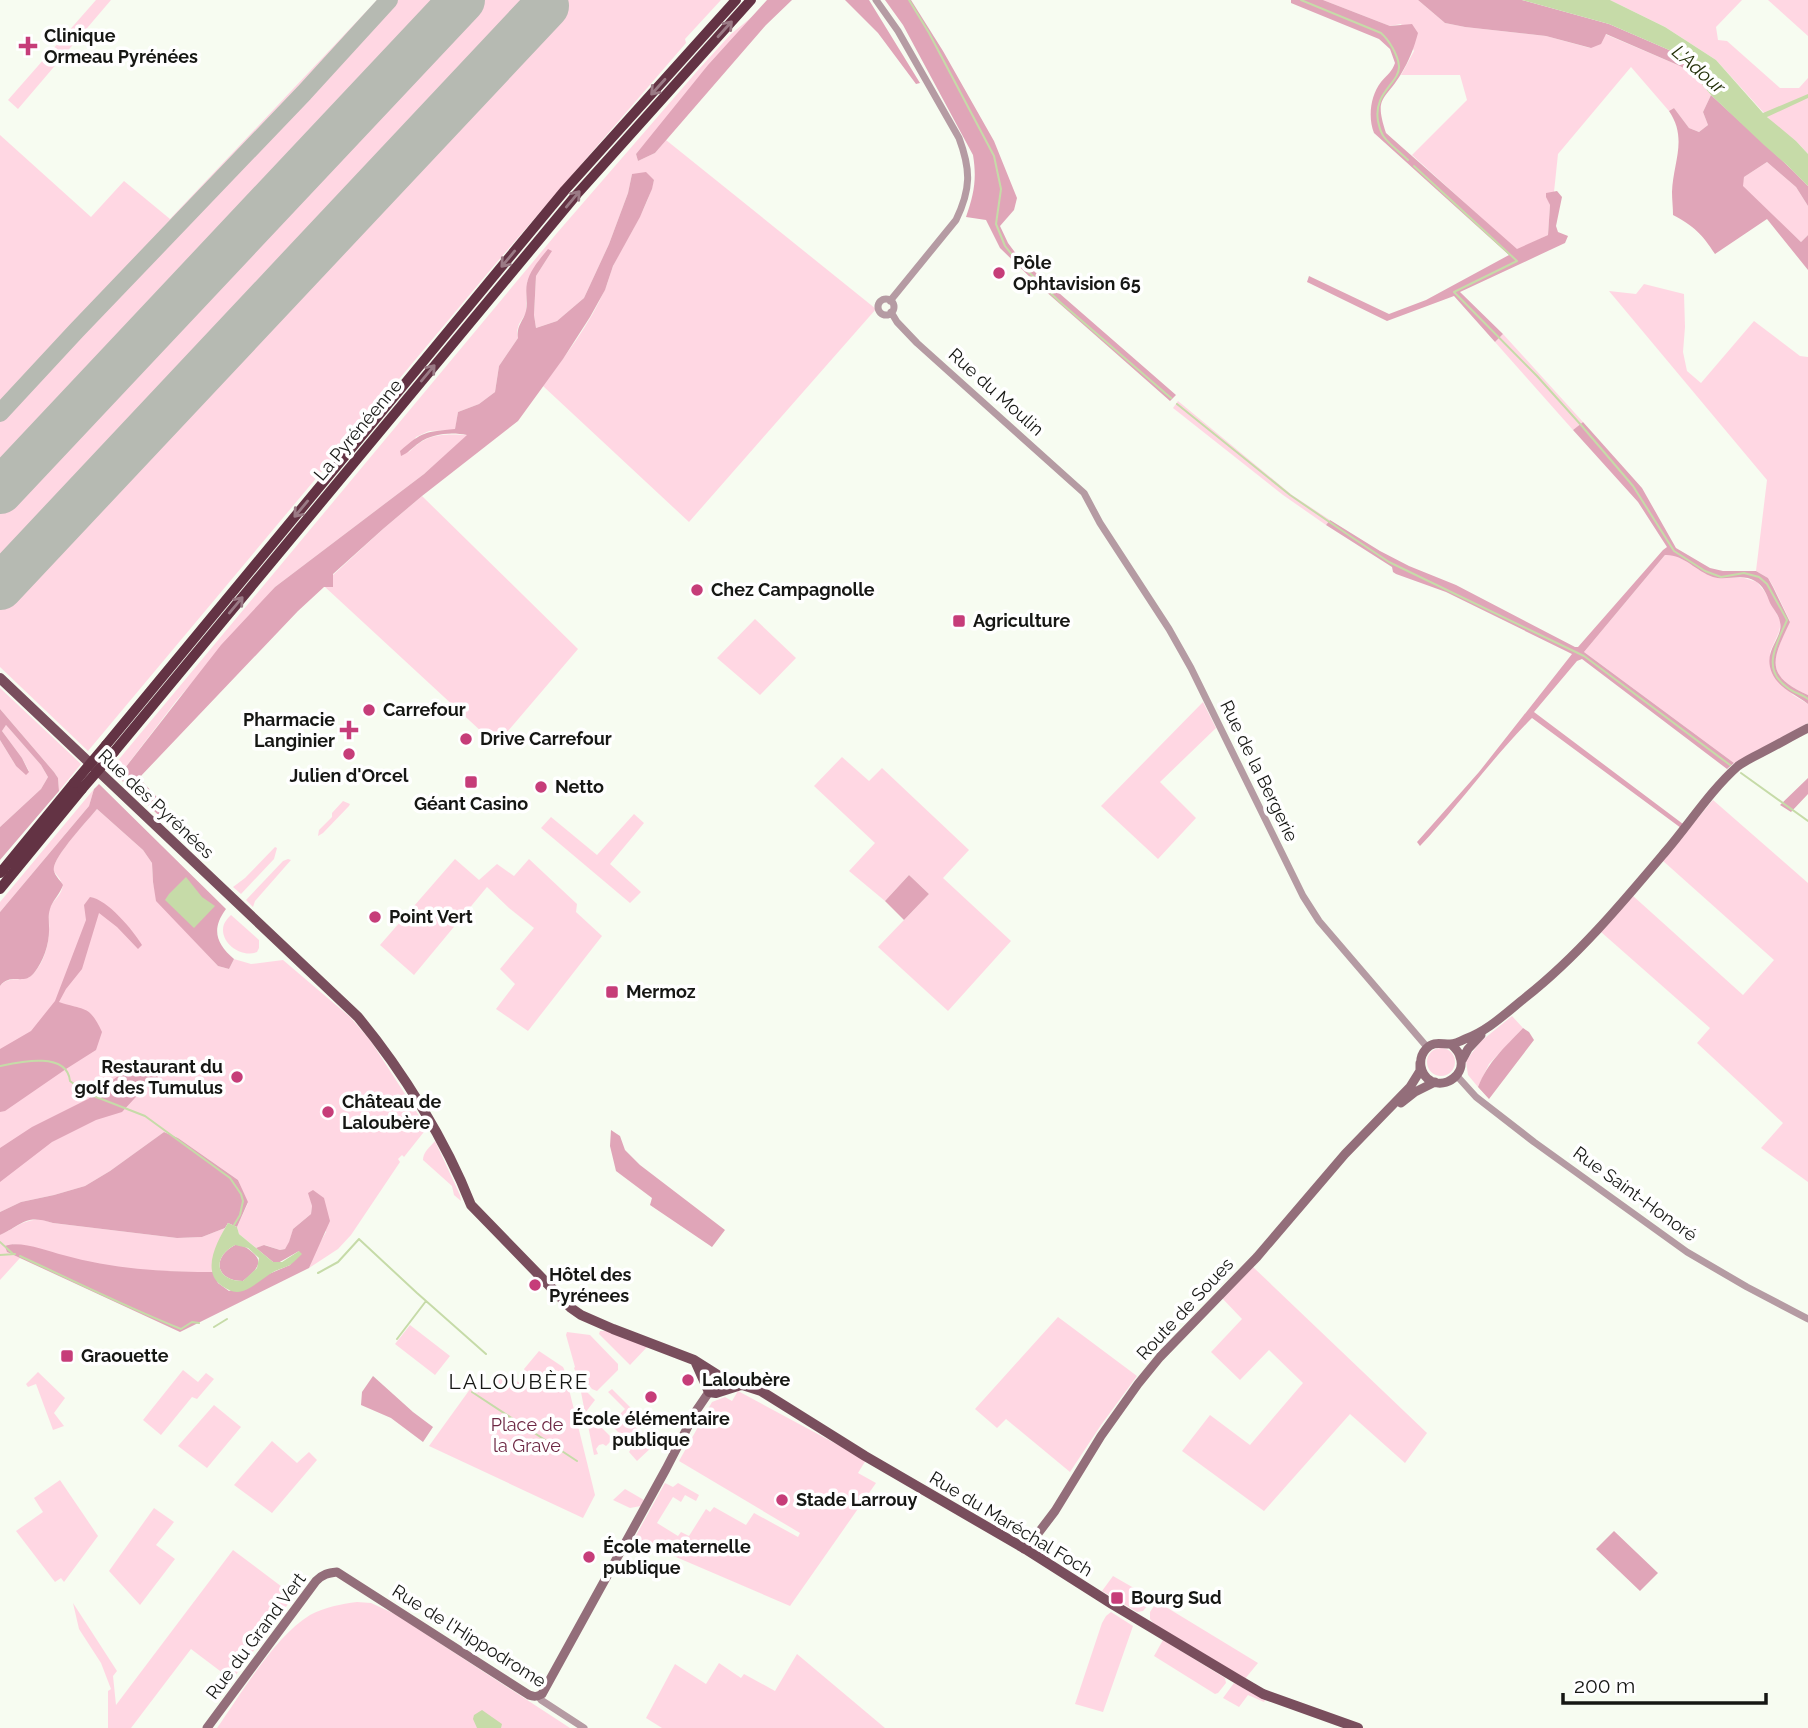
<svg xmlns="http://www.w3.org/2000/svg" width="1808" height="1728" viewBox="0 0 1808 1728" font-family="Raleway,sans-serif">
<rect width="100%" height="100%" fill="#f7fcf1"/>
<path fill="#ffd7e3" d="M96 0H111L18 109 8 100Z
M377 0H721L685 39 686 43 497 262 88 751 0 667V135L91 217 124 181 170 219Z
M1323 0H1418L1445 23 1465 27 1546 36 1590 48 1605 34 1680 66 1696 76 1711 95 1703 112 1708 125 1699 132 1689 128 1674 108 1669 111 1631 67 1558 154 1554 192 1546 194 1550 205 1548 235 1517 250 1412 155 1467 100 1460 75H1401L1414 51 1401 24 1390 26Z
M1610 0H1742L1716 27 1718 40 1727 41 1780 88H1799L1808 78V154L1796 141 1773 123 1716 60 1665 27Z
M1768 0H1808V36Z
M753 16 636 154 638 161 655 153 666 140 876 309 689 522 543 386C565 356 590 324 605 289 609 281 610 272 614 264 628 236 647 210 654 180L632 174 628 193 609 244 584 298 557 321 536 328 534 315 536 276 552 251 527 282 526 313 519 324 517 331 518 338 499 366 495 392 479 404 458 412 455 430 429 431 416 437 408 453C427 433 442 434 468 435L424 474 275 587 177 700 118 777 110 770 557 233 699 69 731 34Z
M1767 162 1796 187 1808 206V235L1801 242 1742 186 1744 177Z
M1644 284 1684 294 1685 327 1683 352 1687 371 1701 383 1754 321 1800 356 1808 357V695C1764 675 1772 660 1790 621L1773 586 1768 578 1756 571 1767 480 1609 291 1636 294Z
M1503 334 1583 422 1573 430 1495 342Z
M1178 401 1292 495 1330 520 1326 525 1283 495 1173 408Z
M422 496 578 649 496 745 325 587H333V575L383 529Z
M1673 554 1714 577 1744 578 1757 582 1765 592 1781 622 1779 632 1770 652 1771 669 1793 695 1808 704V723L1734 763 1584 652 1665 555Z
M755 619 796 658 760 695 717 658Z
M0 688 81 764 59 791 58 778 54 772 0 709Z
M1203 702 1216 728 1160 782 1196 818 1158 859 1101 806Z
M6 725 41 765 48 777 41 789 0 827V740L16 766 29 771 22 758 2 731Z
M842 757 869 781 882 768 969 850 943 878 1011 941 948 1011 878 947 929 894 909 875 885 901 849 871 875 843 814 786Z
M94 789 89 806 0 912V902Z
M1713 800 1808 883V1182L1761 1148 1783 1123 1697 1043 1710 1028 1601 932 1632 895 1743 995 1774 960 1662 860Z
M343 801 350 804 349 806 323 833 318 836 319 830 332 817V813Z
M97 809 143 850 152 863 153 882 157 901 218 966 229 969 234 959 251 964 283 960 350 1017 370 1040 427 1128 404 1157 402 1155 398 1159 400 1162 351 1235 338 1249 309 1268 314 1253 326 1232 309 1193 312 1206 311 1214 293 1229 289 1243 285 1249 280 1250 265 1245 256 1248 239 1234 237 1227 248 1203 238 1180 178 1138 164 1132 110 1171 85 1186 54 1195 21 1202 0 1212V986C10 974 23 984 33 974 44 963 49 944 49 929 50 922 47 914 50 907 53 901 60 896 62 889 64 882 57 876 53 870 56 853 85 823 97 809Z
M634 814 644 823 610 864 641 892 630 903 541 828 551 817 597 855Z
M275 847 277 848 274 859 241 894 233 887 245 878Z
M288 859 291 860 255 901 253 907 246 900 283 861Z
M455 859 479 880 497 864 514 876 529 859 577 904 576 912 602 936 528 1031 496 1009 515 984 500 969 534 928 509 908 487 887 414 975 380 945Z
M231 915 259 940V948L257 952C244 958 223 946 223 930 223 923 227 919 231 915Z
M1512 1016 1523 1028 1489 1064 1478 1087 1468 1075 1466 1061 1480 1042Z
M1427 1062a14 14 0 1 1 28 0a14 14 0 1 1-28 0Z
M435 1141 460 1195 461 1201 454 1195 452 1186 423 1160C423 1152 430 1147 435 1141Z
M40 1219 53 1223 177 1238 202 1237 225 1228C218 1243 211 1255 213 1272 172 1272 128 1271 87 1262 62 1256 38 1248 13 1244L7 1252 20 1258 0 1280V1235C17 1227 21 1221 40 1219Z
M1252 1266 1427 1433 1405 1463 1350 1414 1264 1511 1182 1451 1210 1415 1250 1445 1303 1383 1269 1350 1240 1380 1211 1352 1242 1319 1222 1298Z
M1058 1317 1137 1376 1101 1425 1070 1472 1006 1419 997 1428 975 1409Z
M410 1325 450 1356 435 1375 395 1344Z
M600 1331H609L647 1347 630 1365 599 1334Z
M567 1332 590 1335 618 1364V1370L597 1391 592 1389 578 1372 576 1373 574 1368 575 1367 566 1335Z
M539 1351 563 1367 564 1369 595 1495 583 1518 429 1446 473 1385 487 1393 503 1371 507 1374V1378L511 1381 515 1380 520 1383 527 1374 524 1369Z
M183 1370 198 1382 206 1373 214 1379 197 1399 192 1397 161 1435 143 1420Z
M38 1372 65 1398 54 1413 64 1426 53 1430 36 1384 28 1387 26 1384Z
M579 1384 595 1400 585 1413 581 1392H579L578 1387Z
M612 1389 643 1420 636 1427 638 1430 635 1433 637 1435 629 1443 610 1424 625 1409 608 1392Z
M738 1391 866 1460 858 1473 876 1483 790 1606 634 1539 665 1483 673 1487 678 1483 699 1495 696 1501 685 1495 681 1502 673 1497 657 1523 678 1536 681 1532 689 1536 706 1509 710 1512 714 1507 746 1525 754 1513 798 1537 800 1533 679 1461 712 1402 725 1397 732 1401Z
M214 1405 241 1427 207 1468 178 1446Z
M588 1414 613 1439 606 1446 603 1444 599 1445 596 1449 598 1454 594 1455 586 1416Z
M647 1436 654 1445 637 1461 629 1452 631 1449 633 1450Z
M272 1441 297 1463 309 1452 317 1460 272 1513 234 1485Z
M60 1480 98 1536 64 1582 61 1578 55 1582 16 1531 43 1512 34 1498Z
M625 1489 644 1500 641 1506 630 1508 613 1500Z
M154 1508 174 1522 156 1545 175 1559 140 1605 109 1571Z
M233 1550 294 1596 232 1680 191 1649 131 1728H108V1691L111 1689 101 1663 79 1629 73 1603 117 1671 113 1676 116 1705Z
M1113 1576 1153 1599 1143 1611 1137 1612 1102 1591Z
M357 1602 371 1603 395 1614 570 1728H217C241 1694 275 1636 310 1615 325 1607 341 1604 357 1602Z
M1161 1604 1258 1663 1244 1680 1154 1624 1150 1619V1612L1154 1606 1158 1608Z
M1111 1612 1133 1626 1103 1712 1075 1704 1102 1623 1106 1616Z
M1163 1640 1225 1678 1226 1683 1218 1693 1215 1694 1154 1656Z
M797 1654 885 1728H662L646 1718 675 1664 706 1684 719 1663 741 1678 744 1674 775 1691Z
M1234 1683 1266 1699 1264 1702 1248 1695 1239 1707 1223 1698Z"/>
<path fill="#e0a5b8" d="M767 0H792L766 25 655 153 638 161 636 154 708 65Z
M845 0H869L920 83 916 84 878 33Z
M885 0H911L943 51 994 141 1017 198 1014 210 1000 226 1008 243 1020 259 1176 395 1170 401 1035 282 1000 248 986 220 966 217C974 194 977 179 973 155L903 25Z
M1291 0H1323L1390 26 1412 24 1418 33C1414 48 1409 61 1401 74 1384 102 1374 96 1386 133L1517 249 1548 235 1550 205 1546 197V193L1557 191 1562 197 1556 226 1558 232 1568 236 1565 243 1460 292 1503 334 1495 342 1454 296 1387 321 1307 282 1309 276 1389 314 1426 300 1509 255 1374 133C1368 118 1370 96 1381 82 1387 75 1392 72 1395 63L1390 49 1379 39 1291 3Z
M1418 0H1522L1609 24 1653 43 1676 53 1696 76 1680 66 1606 34 1601 44 1591 48 1546 36 1465 27 1445 23Z
M1711 95C1743 125 1777 154 1808 186V206L1796 187 1767 162 1744 177 1743 186 1801 242 1808 235V270L1767 219 1715 254C1702 234 1694 226 1673 215 1673 207 1672 200 1672 192 1673 162 1688 139 1669 111L1674 108 1689 128 1699 132 1708 125 1703 112Z
M646 172 654 180 652 189 640 217 613 266 605 290 590 317 563 359 518 421 422 496 383 529 333 574V587H324L298 611 139 778 205 849 209 855 204 858 118 777 221 645 275 587 424 474 467 435C452 432 433 433 419 443 412 448 408 453 401 456L400 451C423 431 425 432 455 429L458 412 479 404 495 392 499 366 518 338C516 326 523 322 526 311 528 302 525 292 527 283 530 270 540 259 548 249L552 251 536 276 534 315 536 328 557 321 584 298 609 244 628 193 632 174Z
M1583 422 1642 488 1676 548 1710 568 1723 571H1756L1768 578 1773 587 1790 622C1772 660 1764 675 1808 695V704C1796 694 1779 689 1772 673 1762 650 1784 638 1780 622 1779 615 1773 609 1770 603 1767 595 1763 585 1755 581 1743 573 1726 581 1713 577 1696 571 1683 554 1665 555L1584 652 1734 763 1727 769 1582 659 1577 661 1534 712 1683 824 1681 828 1532 718C1492 758 1459 805 1420 846L1417 842 1479 772 1572 654 1446 592 1396 574 1393 572 1392 567 1326 525 1330 520 1380 551 1409 566 1456 585 1575 647H1578L1663 550 1667 547 1638 502 1573 430Z
M0 709 54 772 58 778 59 791 0 860V827L41 789 48 777 41 765 6 725 2 731 22 758 29 772 26 775 16 766 0 740Z
M1808 778V794L1791 812 1780 805Z
M99 784 226 909C211 929 216 944 234 959L229 969 218 966 156 901 153 882 152 863 143 850 97 809C89 819 50 860 54 871 55 876 61 881 63 885 60 894 52 901 50 909 48 915 49 920 49 926 50 942 44 961 34 973 24 986 11 972 0 986V912L89 806 94 789Z
M909 875 929 894 904 920 885 901Z
M90 897C107 899 133 930 142 945L138 949 117 927 99 913 82 969 66 989 59 1002C85 1011 89 1004 102 1032L96 1050 66 1069 5 1111 0 1112V1049L31 1031 55 1001 86 920 84 905Z
M1523 1028 1529 1032 1534 1040 1489 1099 1478 1087C1488 1062 1504 1048 1523 1028Z
M139 1060H149L156 1069 158 1078 155 1084 146 1086 122 1112 96 1120 52 1142 0 1182V1148L32 1127 88 1099Z
M611 1130 620 1136 625 1150 640 1165 725 1230 712 1247 650 1205 652 1198 616 1171 610 1146Z
M164 1132 178 1138 238 1180 248 1202 237 1227 228 1223 225 1228 202 1237 177 1238 53 1223C25 1214 24 1224 0 1235V1212L21 1202 54 1195 85 1186 110 1171Z
M313 1190 324 1198 330 1221 309 1268 180 1332 20 1258 7 1252 5 1246C19 1240 48 1251 63 1255 112 1269 162 1272 213 1272L218 1283 229 1291 290 1265 299 1251 278 1263 273 1262 256 1248 264 1245 280 1250 285 1249 289 1242 293 1229 311 1214 312 1206 308 1193Z
M235 1245C243 1245 246 1247 252 1252 266 1263 254 1272 243 1281 216 1281 211 1258 235 1245Z
M373 1376 413 1412 433 1427 423 1442 391 1418 361 1405 362 1392Z
M1614 1531 1658 1573 1640 1591 1596 1549Z"/>
<path fill="#c6dba8" fill-rule="evenodd" d="M1522 0H1610L1665 27 1716 60 1763 113 1808 94V98L1767 117 1796 141 1808 154V186L1787 165 1764 145 1711 95 1676 53 1609 24Z
M186 877 202 897 215 906 194 928 165 900 169 894Z
M228 1223 237 1227 239 1234 273 1262H282L299 1251 302 1254C299 1257 294 1262 290 1265 286 1267 280 1269 275 1271 263 1277 251 1291 237 1292 232 1292 227 1289 222 1286 200 1271 218 1240 228 1223ZM235 1245 248 1248 259 1258 257 1268 243 1281C216 1281 211 1258 235 1245Z
M482 1710 502 1724 501 1728H477L473 1719 474 1715Z"/>
<g fill="none" stroke-linecap="round" stroke-linejoin="round">
<path stroke="#c6dba8" stroke-width="2" d="M909 0 929 33 994 156 1001 189 996 224 1005 246 1017 261 1060 302 1171 398
M1301 0 1381 33C1389 40 1398 55 1399 66 1400 83 1373 92 1378 121 1379 126 1381 133 1384 137 1390 145 1400 152 1408 160
M1414 166 1517 261 1454 292 1537 376 1581 425 1633 486 1674 551 1705 571 1721 577 1744 573 1759 577 1767 584 1787 620C1777 644 1760 669 1788 688 1794 693 1802 694 1808 699
M1177 404 1290 495 1347 534 1389 562 1584 656 1730 765
M1741 773 1808 821
M0 1066C19 1062 67 1051 70 1081L86 1093 145 1116 230 1178 241 1194 243 1201 240 1215 234 1225
M0 1242 12 1253
M0 1255 15 1254
M20 1256C74 1281 126 1307 181 1329L192 1322 199 1323
M318 1273 338 1262 359 1239 360 1240 417 1293 486 1354
M214 1327 227 1319
M397 1339 426 1301
M472 1392 577 1461"/>
<path stroke="#b6bab2" stroke-width="18" d="M0 413 76 331 304 93 389 0"/>
<path stroke="#b6bab2" stroke-width="46" d="M0 491 462 0
M0 587 546 6"/>
<path stroke="#b59ba3" stroke-width="7" d="M876 0 898 31 959 138C971 170 971 189 956 220L890 301
M878 307a8 8 0 1 1 16 0a8 8 0 1 1-16 0Z
M891 312 897 322 917 343 1084 493 1100 523 1169 629 1191 668 1303 896 1319 921 1427 1047
M1457 1076 1476 1097 1534 1142 1687 1252 1747 1287 1808 1319
M538 1696 541 1700 584 1728"/>
<path stroke="#936e7a" stroke-width="9" d="M1451 1044C1455 1048 1459 1051 1460 1057 1466 1073 1447 1089 1431 1081 1420 1075 1417 1059 1426 1049 1433 1041 1440 1044 1450 1044 1454 1044 1461 1041 1465 1039 1488 1031 1507 1012 1526 997 1578 956 1623 902 1666 851 1690 823 1710 791 1738 766 1745 761 1753 757 1761 753 1777 745 1792 736 1808 728
M1462 1060 1468 1049 1481 1035
M1401 1103 1415 1092 1435 1082
M1024 1549 1036 1536 1055 1511 1101 1436 1138 1384 1160 1357 1257 1257 1345 1154 1410 1087 1420 1071V1063
M207 1728 316 1581C323 1574 328 1573 337 1572L529 1695C534 1697 537 1697 542 1694L666 1469 696 1411 709 1392"/>
<path stroke="#794e5d" stroke-width="10" d="M0 678 358 1017C402 1070 446 1141 471 1205L571 1308 581 1315 613 1329 694 1360 724 1379 761 1391 865 1456 1027 1550 1112 1604 1239 1680 1263 1694 1358 1728
M696 1363 709 1392 716 1393 741 1385"/>
<path stroke="#633344" stroke-width="10" d="M106 745 565 190 736 0
M114 752 577 194 751 0
M0 873 74 783
M0 889 82 789"/>
<path stroke="#633344" stroke-width="10" d="M74 783 106 745
M82 789 114 752"/>
</g>
<defs><path id="oneway-shaft" d="M-6 0H5M1.5-3L5.5 0L1.5 3" fill="none" stroke-width="1.6" stroke-linecap="round" stroke-linejoin="round" transform="scale(1.75)"/></defs>
<g stroke="#9a7a85">
<use href="#oneway-shaft" transform="translate(725 29) rotate(-48)"/>
<use href="#oneway-shaft" transform="translate(658 87) rotate(132)"/>
<use href="#oneway-shaft" transform="translate(573 199) rotate(-50)"/>
<use href="#oneway-shaft" transform="translate(508 259) rotate(130)"/>
<use href="#oneway-shaft" transform="translate(428 373) rotate(-50)"/>
<use href="#oneway-shaft" transform="translate(301 509) rotate(130)"/>
<use href="#oneway-shaft" transform="translate(236 605) rotate(-50)"/>
</g>
<g fill="#c63d79" stroke="#fff" stroke-width="2.5">
<path d="M24.5 35.5h7v7h7v7h-7v7h-7v-7h-7v-7h7z"/>
<circle cx="999" cy="273" r="7"/>
<circle cx="697" cy="590" r="7"/>
<rect x="952" y="614" width="14" height="14" rx="3.5"/>
<circle cx="369" cy="710" r="7"/>
<path d="M345.5 719.5h7v7h7v7h-7v7h-7v-7h-7v-7h7z"/>
<circle cx="466" cy="739" r="7"/>
<circle cx="349" cy="754" r="7"/>
<rect x="464" y="775" width="14" height="14" rx="3.5"/>
<circle cx="541" cy="787" r="7"/>
<circle cx="375" cy="917" r="7"/>
<rect x="605" y="985" width="14" height="14" rx="3.5"/>
<circle cx="237" cy="1077" r="7"/>
<circle cx="328" cy="1112" r="7"/>
<circle cx="535" cy="1285" r="7"/>
<rect x="60" y="1349" width="14" height="14" rx="3.5"/>
<circle cx="688" cy="1380" r="7"/>
<circle cx="651" cy="1397" r="7"/>
<circle cx="782" cy="1500" r="7"/>
<circle cx="589" cy="1557" r="7"/>
<rect x="1110" y="1591" width="14" height="14" rx="3.5"/>
</g>
<g text-anchor="middle" stroke-width="7" stroke-linejoin="round" paint-order="stroke">
<g font-size="18" font-weight="bold" fill="#161714" stroke="#fff" text-anchor="start">
<text x="44" y="42">Clinique<tspan x="44" dy="21">Ormeau Pyrénées</tspan></text>
<text x="1013" y="269">Pôle<tspan x="1013" dy="21">Ophtavision 65</tspan></text>
<text x="711" y="596">Chez Campagnolle</text>
<text x="973" y="627">Agriculture</text>
<text x="383" y="716">Carrefour</text>
<text x="335" y="726" text-anchor="end">Pharmacie<tspan x="335" dy="21">Langinier</tspan></text>
<text x="480" y="745">Drive Carrefour</text>
<text x="349" y="782" text-anchor="middle">Julien d'Orcel</text>
<text x="555" y="793">Netto</text>
<text x="471" y="810" text-anchor="middle">Géant Casino</text>
<text x="389" y="923">Point Vert</text>
<text x="626" y="998">Mermoz</text>
<text x="223" y="1073" text-anchor="end">Restaurant du<tspan x="223" dy="21">golf des Tumulus</tspan></text>
<text x="342" y="1108">Château de<tspan x="342" dy="21">Laloubère</tspan></text>
<text x="549" y="1281">Hôtel des<tspan x="549" dy="21">Pyrénees</tspan></text>
<text x="81" y="1362">Graouette</text>
<text x="702" y="1386">Laloubère</text>
<text x="651" y="1425" text-anchor="middle">École élémentaire<tspan x="651" dy="21">publique</tspan></text>
<text x="796" y="1506">Stade Larrouy</text>
<text x="603" y="1553">École maternelle<tspan x="603" dy="21">publique</tspan></text>
<text x="1131" y="1604">Bourg Sud</text>
</g>
<g font-size="18" fill="#161714" stroke="#fff">
<text transform="translate(996 392) rotate(42)" y="6">Rue du Moulin</text>
<text transform="translate(358 430) rotate(-50)" y="6">La Pyrénéenne</text>
<text transform="translate(1259 771) rotate(64)" y="6">Rue de la Bergerie</text>
<text transform="translate(156 804) rotate(43)" y="6">Rue des Pyrénées</text>
<text transform="translate(1635 1194) rotate(36)" y="6">Rue Saint-Honoré</text>
<text transform="translate(1185 1309) rotate(-47)" y="6">Route de Soues</text>
<text transform="translate(1011 1524) rotate(31)" y="6">Rue du Maréchal Foch</text>
<text transform="translate(256 1636) rotate(-53)" y="6">Rue du Grand Vert</text>
<text transform="translate(469 1636) rotate(32)" y="6">Rue de l'Hippodrome</text>
</g>
<g font-size="18" fill="#6d2844" stroke="#fff">
<text x="527" y="1431">Place de<tspan x="527" dy="21">la Grave</tspan></text>
</g>
<g font-size="19" font-style="italic" fill="#233009" stroke="#fff">
<text transform="translate(1699 69) rotate(41)" y="7">L'Adour</text>
</g>
<g font-size="21" letter-spacing="2" fill="#161714" stroke="#fff">
<text x="519" y="1389">LALOUBÈRE</text>
</g>
</g>
<path d="M1563 1693v10h203v-10" fill="none" stroke="#161714" stroke-width="3.5"/>
<text x="1574" y="1693" font-size="21" fill="#161714" stroke="#ffffff" stroke-width="5" paint-order="stroke">200 m</text>
</svg>
